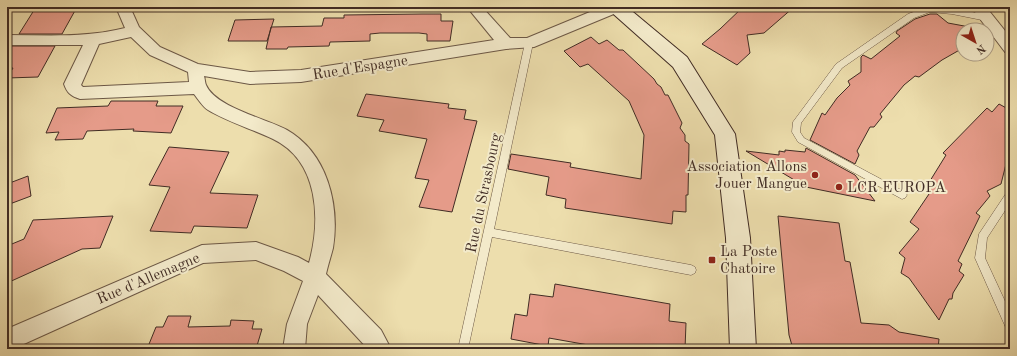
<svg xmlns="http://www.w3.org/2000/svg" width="1017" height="356" viewBox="0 0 1017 356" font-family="'Old Standard TT',serif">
<rect width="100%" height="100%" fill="#eddead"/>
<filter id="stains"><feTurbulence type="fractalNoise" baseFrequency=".005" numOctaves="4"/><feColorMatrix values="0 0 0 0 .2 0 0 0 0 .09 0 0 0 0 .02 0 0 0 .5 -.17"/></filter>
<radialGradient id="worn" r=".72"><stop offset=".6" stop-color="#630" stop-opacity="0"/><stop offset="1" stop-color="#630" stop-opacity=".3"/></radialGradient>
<path fill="#e59b89" stroke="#412c24" d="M36 7H77L62 34H19Z
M743 7H794L764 33 747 35 750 53 737 65 702 44 720 29Z
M422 14H441V21H453L450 41H427V34L419 33H380L370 34V41L330 42 329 46 288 47 287 49H266L271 27 322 26 324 18H344V15Z
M930 14H937L948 23 975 28V30H963V48L942 60 919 77 915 76 904 85 880 114 882 117 874 127H870L857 151 859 155 855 164 810 140 822 113 825 115 837 98 850 85 848 81 861 72V57L863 55 871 59 900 36 896 33 897 31 915 19Z
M274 19 267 41H228L235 20Z
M591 37 599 44 607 40 619 50H623L654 79 657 84 661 87 665 95H668L682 123 680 128 685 135V141L689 144 688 195H686V212L673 211 672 224 565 208 566 199 546 195 549 177 508 169 511 154 571 163 570 167 641 179 644 135 629 101 588 64 580 67 564 51Z
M11 46H55L38 77 7 78 13 68H7V53Z
M366 94 449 104 448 108 466 110 464 119 477 121 452 212 419 207 429 180 415 178 427 139 379 131 384 120 357 116Z
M111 101H158L156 106H183L171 133 133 131 134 129 87 131 83 139 55 140 59 132 46 133 57 108 108 106Z
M999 104 1010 110V162L1007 160 1001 184 987 191 990 196 976 213 980 216 979 218 958 261 962 264 959 271 964 275 953 293 952 299H949L939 320 909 278 901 273 905 258 899 253 919 229 910 222 929 194 925 189 946 155 943 153 987 108 992 112Z
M169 147 229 152 210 193 258 195 247 228 194 226 191 233 150 231 170 187 149 185Z
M806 148 855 175 875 201 806 187 746 151 779 155V151L785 152V150L805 152Z
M28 176 31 196 7 205V184Z
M113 216 100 248 82 249 7 283V246L24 239 33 220Z
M778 216 839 223 845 261 850 262 861 323 889 325 899 332 939 339 938 349H793L789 335Z
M555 284 670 304 669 321 686 323 685 349H611L549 338 548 346 511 339 515 314 527 316 530 294 553 297Z
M168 316H191L188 327 230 326 231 320 254 321 252 329H262L256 349H147L156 327H163Z"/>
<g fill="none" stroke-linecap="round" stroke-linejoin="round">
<defs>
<path id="lane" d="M928 7 952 8 987 15 991 18 987 21 952 14 930 12 914 18 842 68 801 123 800 132 804 138 905 192 907 195 905 198 902 199 798 142 792 132 793 122 836 64 908 14Z
M529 40 533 43 494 229 691 265 695 267 696 270 695 273 691 275 492 237 468 349H458L525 43Z
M1010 191V203L987 238 985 258 1010 312V329L1006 328 975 258 979 234 1007 192Z"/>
<path id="street" d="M116 7H130L139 27 160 47 198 64 250 72 301 70 494 40 467 7H482L510 38H527L602 7H623L621 11 534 47 506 49 301 82 250 84 204 76C205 79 205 83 206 85 215 107 267 119 287 130 327 153 340 204 333 248 331 256 328 265 326 274L381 330 391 349H368L318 295 307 324 305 349H283L287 324 303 281 284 271 256 260 203 263 15 348 7 349V329L202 245 256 242 298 257 309 263C321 220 319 161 273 139 252 129 228 122 208 110 203 107 198 99 194 94L80 99C71 96 67 93 64 84L83 45H7V35C46 35 86 38 125 28ZM131 37 150 55 188 72 189 82 83 87 81 85 99 44Z
M971 7H986L1010 37V54L1005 52Z"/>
<path id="secondary" d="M607 7H627L687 57 735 134 750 238 756 349H730L726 238 715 135 673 67 610 11Z"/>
</defs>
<use href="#lane" stroke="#6c5846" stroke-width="1"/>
<use href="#street" stroke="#6c5846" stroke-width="2"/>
<use href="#secondary" stroke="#412c24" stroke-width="2"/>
<use href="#lane" fill="#f3eaca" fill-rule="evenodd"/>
<use href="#street" fill="#f3eaca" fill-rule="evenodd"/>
<use href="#secondary" fill="#f3eaca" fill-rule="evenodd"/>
</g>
<g fill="#8f2418" stroke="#f3eaca" stroke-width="1.5">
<circle cx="815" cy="175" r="4"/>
<circle cx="839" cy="187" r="4"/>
<rect x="708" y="256" width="8" height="8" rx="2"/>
</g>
<g text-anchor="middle" stroke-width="4" stroke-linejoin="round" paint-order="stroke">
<g font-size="15" fill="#412c24" stroke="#f3eaca">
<text transform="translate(360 67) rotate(-9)" y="5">Rue d'Espagne</text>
<text transform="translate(483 193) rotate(-78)" y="5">Rue du Strasbourg</text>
<text transform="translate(148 278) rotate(-23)" y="5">Rue d'Allemagne</text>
</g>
<g font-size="15" fill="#412c24" stroke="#f3eaca" text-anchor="start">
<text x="807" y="171" text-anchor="end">Association Allons<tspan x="807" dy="17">Jouer Mangue</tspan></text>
<text x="847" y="192">LCR EUROPA</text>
<text x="720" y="256">La Poste<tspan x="720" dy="17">Chatoire</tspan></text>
</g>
</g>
<rect width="1017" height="356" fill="none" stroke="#eddead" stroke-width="24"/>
<rect x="8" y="8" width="1001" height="340" fill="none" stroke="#412c24" stroke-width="2"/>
<rect x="12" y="12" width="993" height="332" fill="none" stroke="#412c24"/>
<g transform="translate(975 42) rotate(141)"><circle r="19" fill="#f3eaca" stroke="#ac9e88"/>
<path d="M0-3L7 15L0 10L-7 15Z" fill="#8f2418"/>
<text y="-6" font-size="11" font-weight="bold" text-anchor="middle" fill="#412c24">N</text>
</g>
<rect width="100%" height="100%" filter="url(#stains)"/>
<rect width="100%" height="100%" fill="url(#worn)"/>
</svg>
